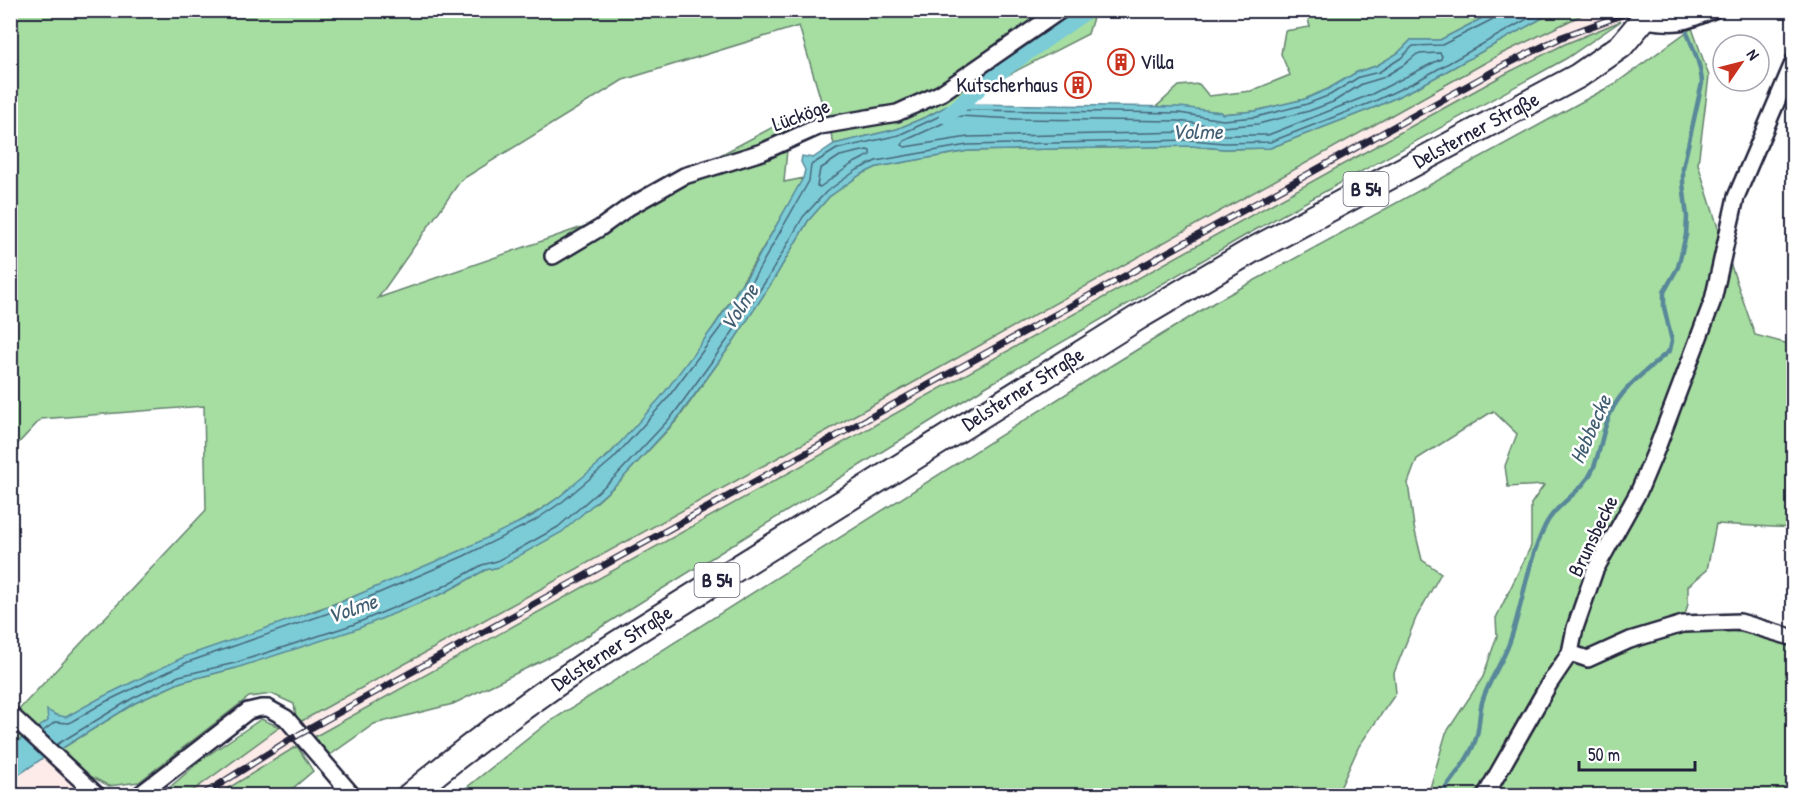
<svg xmlns="http://www.w3.org/2000/svg" width="1804" height="806" viewBox="0 0 1804 806" font-family="'Patrick Hand',sans-serif">
<rect width="100%" height="100%" fill="#fff"/>
<filter id="ink" filterUnits="userSpaceOnUse"><feTurbulence type="fractalNoise" baseFrequency=".0167" numOctaves="2"/><feDisplacementMap in="SourceGraphic" scale="12" xChannelSelector="R" yChannelSelector="G"/><feConvolveMatrix kernelMatrix="1 2 1 2 8 2 1 2 1" color-interpolation-filters="sRGB"/></filter>
<g filter="url(#ink)">
<path fill="#fdebe9" d="M1590 11H1628L1621 21 1565 44 1507 73 314 737 300 722 902 389 1499 55Z
M280 727 297 746 217 795 187 796Z
M46 756 90 796H11V780Z"/>
<path fill="#a6dda1" stroke="#64806e" stroke-width="1.5" d="M11 11H1095L1088 34 928 116 897 129 834 144 799 26 623 80 461 180 378 298 588 225 790 118 784 182 804 178C737 293 668 416 559 497 521 525 475 545 431 564 392 581 354 598 313 611L11 752 10 719 206 510 204 406 41 419 11 451Z
M1306 11H1496L1440 40H1411L1398 53 1376 66 1357 72 1328 89 1305 99 1255 111 1221 114V112L1156 107 1179 86 1199 84 1209 96 1251 91 1290 75 1281 54 1285 31 1310 27Z
M1555 11H1590L1499 55 902 389 300 722 296 717 294 704 272 694 249 697 139 782 109 786 90 776 61 749 135 703 181 682 236 668 444 593 485 570 499 567 597 502 621 480 678 419 733 342 774 279 808 221 829 197 860 175 877 167 968 151 1192 146 1224 149 1270 148 1378 106 1418 87Z
M1621 21 1567 58 1246 235 987 386 566 649 453 704 374 724 330 755 314 737 1507 73 1565 44Z
M1692 28 1709 76 1698 164 1720 234 1707 299 1634 488 1568 629 1560 655 1589 666 1630 647 1683 631H1732L1777 638 1793 643V795H1428L1446 733 1483 677 1497 636 1496 618 1531 546V504L1544 485 1508 487 1505 466 1517 434 1493 411 1417 459 1408 483 1414 527 1422 560 1441 573 1416 618 1394 673 1396 693 1359 746 1337 795 456 796 546 724 1099 373 1215 302 1616 83Z
M1728 257 1755 335 1793 345V528L1716 524 1707 570 1688 586V604L1684 619 1588 652 1578 649 1581 632 1600 573Z
M261 719 280 727 187 795H161L201 760Z
M297 746 313 771 285 795H217Z"/>
<path fill="#7cccd7" stroke="#588899" stroke-width="1.5" d="M1496 11H1555L1418 87 1378 106 1270 148 1224 149 1192 146 968 151 877 167 860 175 829 197 808 221 774 279 733 342 677 419 621 480 562 532 499 567 485 570 444 593 354 630 236 668 181 682 135 703 61 749 46 756 11 780V746L48 721 47 710 56 715 66 717 102 697 186 656 341 602 462 550 532 516 559 497 609 455 661 397 715 325 750 272 803 178 805 170 801 162 802 156 813 158 834 144 897 129 928 116 962 98 966 104 1180 107 1221 112 1222 114 1255 111 1305 99 1328 89 1357 72 1376 66 1398 53 1411 40H1440Z"/>
<g fill="none" stroke-linecap="round" stroke-linejoin="round">
<path stroke="#466679" stroke-width="1.5" d="M1440 53 1442 56 1441 59 1372 94 1268 135H1225L1191 132 968 137 905 147 902 145 904 141 959 116 1016 119 1178 121 1222 127 1258 124 1309 111 1333 102 1362 84 1382 78 1405 64 1417 54Z
M867 150 870 151V155L852 164 820 187 817 186 820 169 840 156Z
M42 732 55 722 69 723 105 702 188 662 343 608 381 592 464 556 534 521 562 502 613 459 666 400 720 328 755 276 809 181 811 165 837 149 899 135 959 107 966 110 1179 113 1223 120 1256 117 1307 104 1330 95 1359 77 1379 72 1401 58 1413 46 1442 45 1495 18 1498 10
M56 745 133 698 179 676 235 663 352 625 441 588 482 565 497 561 558 527 616 476 673 415 728 339 769 276 803 217 826 192 857 170 876 161 967 145 1191 140 1224 143 1270 142 1375 101 1415 82 1543 10"/>
<path stroke="#588899" stroke-width="4.5" d="M1443 796 1445 789C1457 772 1472 755 1477 735 1480 723 1479 710 1483 699 1490 678 1503 662 1510 641 1523 604 1527 564 1544 528 1555 503 1583 493 1593 469 1601 451 1602 430 1611 412 1623 386 1649 369 1670 350L1672 341 1664 307V292L1678 267 1686 235 1687 217 1683 183V168L1702 83C1701 65 1694 50 1687 33"/>
<path stroke="#7cccd7" stroke-width="16" d="M947 116 991 78 1088 10"/>
<defs>
<path id="street" d="M1645 20C1676 25 1684 23 1713 10
M553 256 600 228 629 207 684 176 762 152 820 126 897 113 941 93 1061 10
M1570 653 1588 659 1630 640 1683 624 1740 622 1794 638
M10 714 98 796
M138 796 248 711 261 708H268L286 718 353 796
M1485 796 1549 684 1570 653 1575 628 1595 570 1639 491 1657 448 1713 300 1736 197 1794 61"/>
<path id="primary" d="M409 796C475 740 544 691 616 644L1139 317 1251 251 1578 76 1621 46 1651 10"/>
</defs>
<use href="#street" stroke="#22223b" stroke-width="20"/>
<use href="#primary" stroke="#22223b" stroke-width="28"/>
<use href="#street" stroke="#fff" stroke-width="15"/>
<use href="#primary" stroke="#fff" stroke-width="24"/>
<defs>
<path id="rail" d="M201 796 291 739 1503 66 1562 37 1635 10"/>
</defs>
<use href="#rail" stroke="#22223b" stroke-width="7"/>
<use href="#rail" stroke="#fff" stroke-width="4.5" stroke-dasharray="14" stroke-linecap="butt"/>
</g>
</g>
<defs>
<symbol id="building-ring" viewBox="-11 -11 22 22"><circle r="9.5" fill="#fff" stroke="#c8321e" stroke-width="1.5"/><path d="M-4-6H4V6H1V3H-1V6H-4ZM-2.5-4.3h1.7v1.8h-1.7ZM.8-4.3h1.7v1.8H.8ZM-2.5-1h1.7V.8h-1.7ZM.8-1h1.7V.8H.8Z" fill="#c8321e"/></symbol>
</defs>
<g fill-rule="evenodd">
<use href="#building-ring" x="1106" y="47" width="30" height="30"/>
<use href="#building-ring" x="1063" y="70" width="30" height="30"/>
</g>
<g text-anchor="middle" stroke-width="5" stroke-linejoin="round" paint-order="stroke">
<g fill="#fff" stroke="#646476" stroke-width="1.5">
<rect x="1343.5" y="172" width="45" height="34" rx="4.5"/>
<rect x="694.5" y="563" width="45" height="34" rx="4.5"/>
</g>
<g font-size="20" font-weight="bold" fill="#22223b">
<text x="1366" y="196">B 54</text>
<text x="717" y="587">B 54</text>
</g>
<g font-size="21" fill="#22223b" stroke="#fff" text-anchor="start">
<text x="1140" y="69">Villa</text>
<text x="1058" y="92" text-anchor="end">Kutscherhaus</text>
</g>
<g font-size="21" fill="#22223b" stroke="#fff">
<text transform="translate(801 115) rotate(-20)" y="7">Lücköge</text>
<text transform="translate(1476 130) rotate(-28)" y="7">Delsterner Straße</text>
<text transform="translate(1023 389) rotate(-32)" y="7">Delsterner Straße</text>
<text transform="translate(1593 536) rotate(-64)" y="7">Brunsbecke</text>
<text transform="translate(612 648) rotate(-33)" y="7">Delsterner Straße</text>
</g>
<g font-size="22" font-style="italic" fill="#425e72" stroke="#fff">
<text x="1197" y="139">Volme</text>
<text transform="translate(739 307) rotate(-57)" y="8">Volme</text>
<text transform="translate(1590 429) rotate(-66)" y="8">Hebbecke</text>
<text transform="translate(352 608) rotate(-19)" y="8">Volme</text>
</g>
</g>
<rect width="1804" height="806" fill="none" stroke="#fff" stroke-width="36"/>
<rect x="18" y="18" width="1768" height="770" fill="none" stroke="#22223b" stroke-width="2" filter="url(#ink)"/>
<g transform="translate(1741 63) rotate(55)"><circle r="28" fill="#ffffff" stroke="#a7a7b1" stroke-width="1.5"/>
<path d="M0-4.5L10 22L0 15L-10 22Z" fill="#c8321e"/>
<text y="-9" font-size="16" font-weight="bold" text-anchor="middle" fill="#22223b">N</text>
</g>
<path d="M1579 761v9h116v-9" fill="none" stroke="#22223b" stroke-width="3"/>
<text x="1588" y="761" font-size="18" fill="#22223b" stroke="#ffffff" stroke-width="4.5" paint-order="stroke">50 m</text>
</svg>
